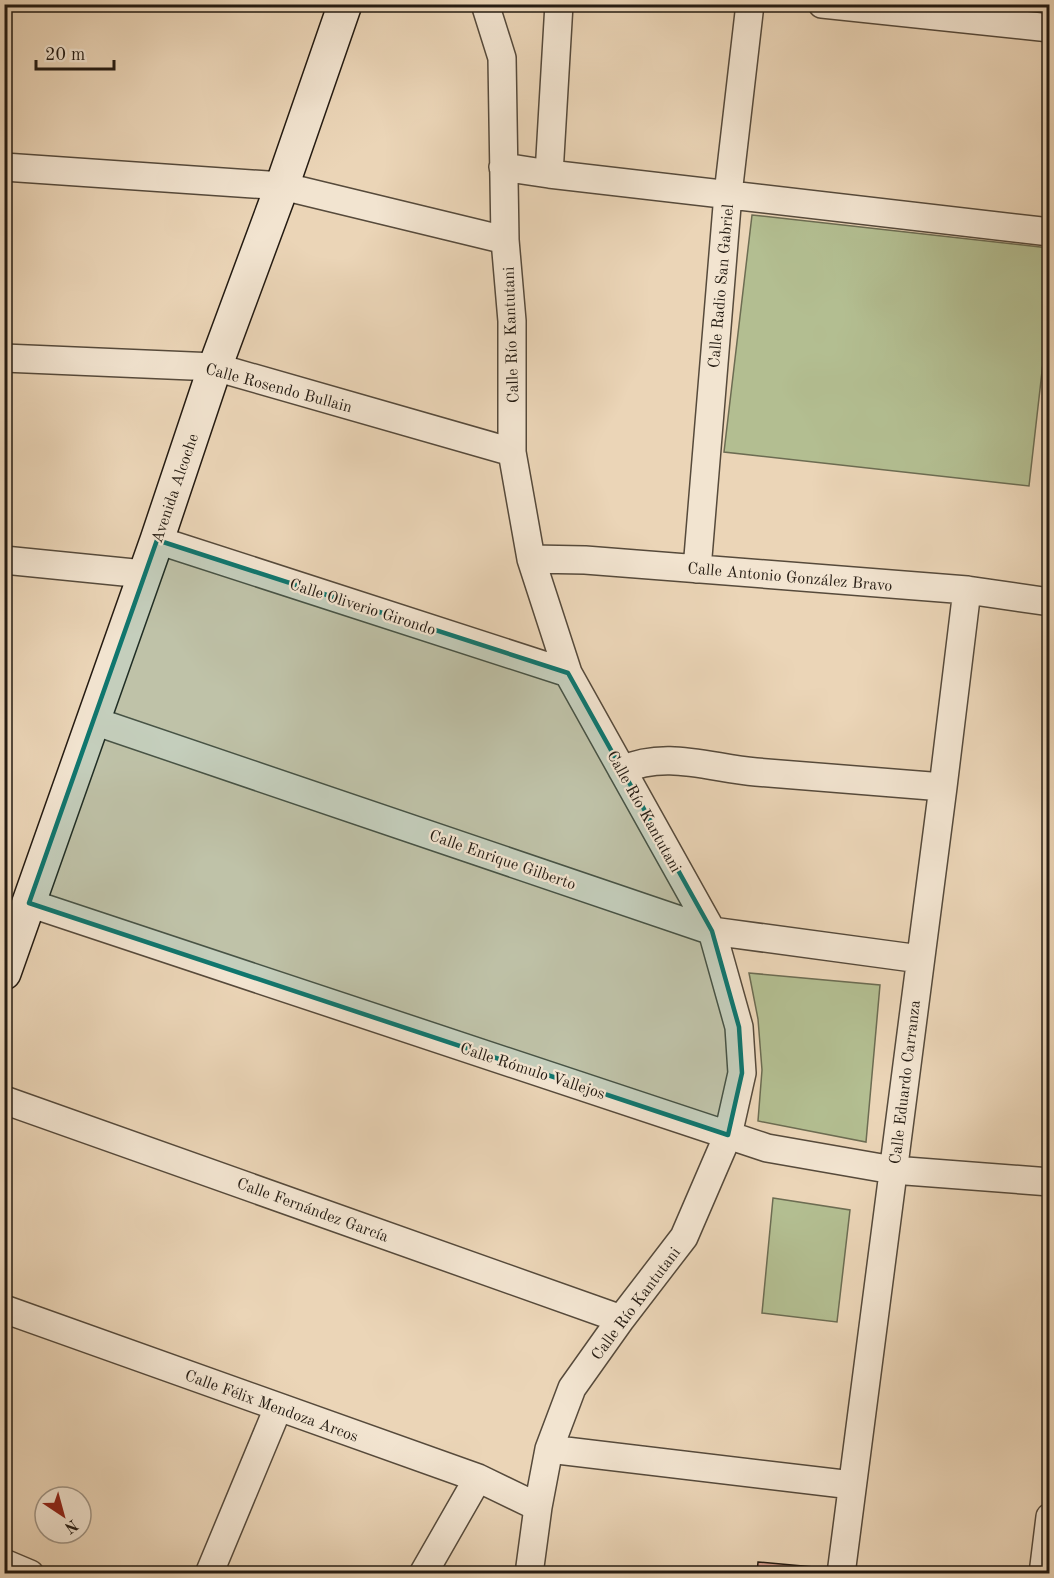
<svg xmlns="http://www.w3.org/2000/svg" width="1054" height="1578" viewBox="0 0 1054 1578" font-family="'Old Standard TT',serif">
<rect width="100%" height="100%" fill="#ebd5b7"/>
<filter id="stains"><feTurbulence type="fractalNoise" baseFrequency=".00333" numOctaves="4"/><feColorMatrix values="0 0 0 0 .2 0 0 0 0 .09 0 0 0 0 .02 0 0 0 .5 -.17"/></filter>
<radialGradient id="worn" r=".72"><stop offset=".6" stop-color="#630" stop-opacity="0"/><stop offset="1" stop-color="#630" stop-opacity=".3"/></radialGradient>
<path fill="#b3be91" stroke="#6c6c52" stroke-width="1.5" d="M752 215 1049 248V310L1029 486 724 452Z
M749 973 880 985 866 1142 758 1121 762 1070 758 1019Z
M773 1198 850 1210 837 1322 762 1313Z"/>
<path fill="#d79f8f" stroke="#241b12" stroke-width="1.5" d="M758 1562 824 1568 823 1574H757Z"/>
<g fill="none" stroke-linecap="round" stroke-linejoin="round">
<defs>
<path id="street" d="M485 4 502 58 505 240 512 321V452L531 559 568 673 712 931 739 1027 742 1073 728 1135 684 1237 621 1319 572 1388 549 1449 538 1507 529 1574
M822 4 1050 28
M4 167 282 186 505 240
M503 167 549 174 1050 232
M549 174 559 4
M4 358 215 367 512 452
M157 540 568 673
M531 559 585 560 967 590 1050 602
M4 560 144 574
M697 569 728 194 750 4
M94 721 712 931 920 959
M622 770C666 750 710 768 756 772 819 777 881 782 943 787
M29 903 767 1148 893 1170 1050 1182
M4 1100 621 1319
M4 1309 478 1478 538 1507
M549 1449 852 1485
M4 1563 30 1574
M209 1574 278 1408
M423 1574 478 1478
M841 1574 943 787 967 590
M1043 1574 1050 1517"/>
<path id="secondary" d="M4 973 157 540 215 367 282 186 345 4"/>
</defs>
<use href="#street" stroke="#564a3b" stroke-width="30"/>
<use href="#secondary" stroke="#241b12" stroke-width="36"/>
<use href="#street" stroke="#f2e4d0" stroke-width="27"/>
<use href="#secondary" stroke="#f2e4d0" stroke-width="33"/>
</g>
<path fill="#0f766e" fill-opacity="0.2" stroke="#0f766e" stroke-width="4.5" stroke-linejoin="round" d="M157 540 568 673 712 931 739 1027 742 1073 728 1135 29 903Z"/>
<g text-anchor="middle" stroke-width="4.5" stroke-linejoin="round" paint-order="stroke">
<g font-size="16" fill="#241b12" stroke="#f2e4d0">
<text transform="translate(720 286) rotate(-85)" y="6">Calle Radio San Gabriel</text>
<text transform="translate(510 335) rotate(-92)" y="6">Calle Río Kantutani</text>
<text transform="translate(279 387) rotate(15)" y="6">Calle Rosendo Bullain</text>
<text transform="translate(174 488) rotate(-71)" y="6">Avenida Alcoche</text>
<text transform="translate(790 576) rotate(5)" y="6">Calle Antonio González Bravo</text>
<text transform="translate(363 606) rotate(18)" y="6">Calle Oliverio Girondo</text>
<text transform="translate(645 811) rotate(61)" y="6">Calle Río Kantutani</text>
<text transform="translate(503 859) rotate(19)" y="6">Calle Enrique Gilberto</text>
<text transform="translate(533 1070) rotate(18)" y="6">Calle Rómulo Vallejos</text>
<text transform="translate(904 1082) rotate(-83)" y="6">Calle Eduardo Carranza</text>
<text transform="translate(313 1209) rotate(20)" y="6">Calle Fernández García</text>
<text transform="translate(635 1303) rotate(-53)" y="6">Calle Río Kantutani</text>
<text transform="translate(272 1405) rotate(20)" y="6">Calle Félix Mendoza Arcos</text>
</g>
</g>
<rect width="1054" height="1578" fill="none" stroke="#ebd5b7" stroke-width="24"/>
<rect x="6" y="6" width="1042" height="1566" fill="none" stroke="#241b12" stroke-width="3"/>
<rect x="12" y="12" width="1030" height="1554" fill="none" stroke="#241b12" stroke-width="1.5"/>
<g transform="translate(63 1515) rotate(144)"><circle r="28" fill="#f2e4d0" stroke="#a09484" stroke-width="1.5"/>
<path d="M0-4.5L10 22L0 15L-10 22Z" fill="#8f2418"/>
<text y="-9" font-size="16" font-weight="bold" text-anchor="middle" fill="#241b12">N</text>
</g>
<path d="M36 60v9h78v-9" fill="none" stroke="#241b12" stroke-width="3"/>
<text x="45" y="60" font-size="18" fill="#241b12" stroke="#f2e4d0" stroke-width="4.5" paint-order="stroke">20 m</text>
<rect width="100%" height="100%" filter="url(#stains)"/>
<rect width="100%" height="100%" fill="url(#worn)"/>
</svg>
